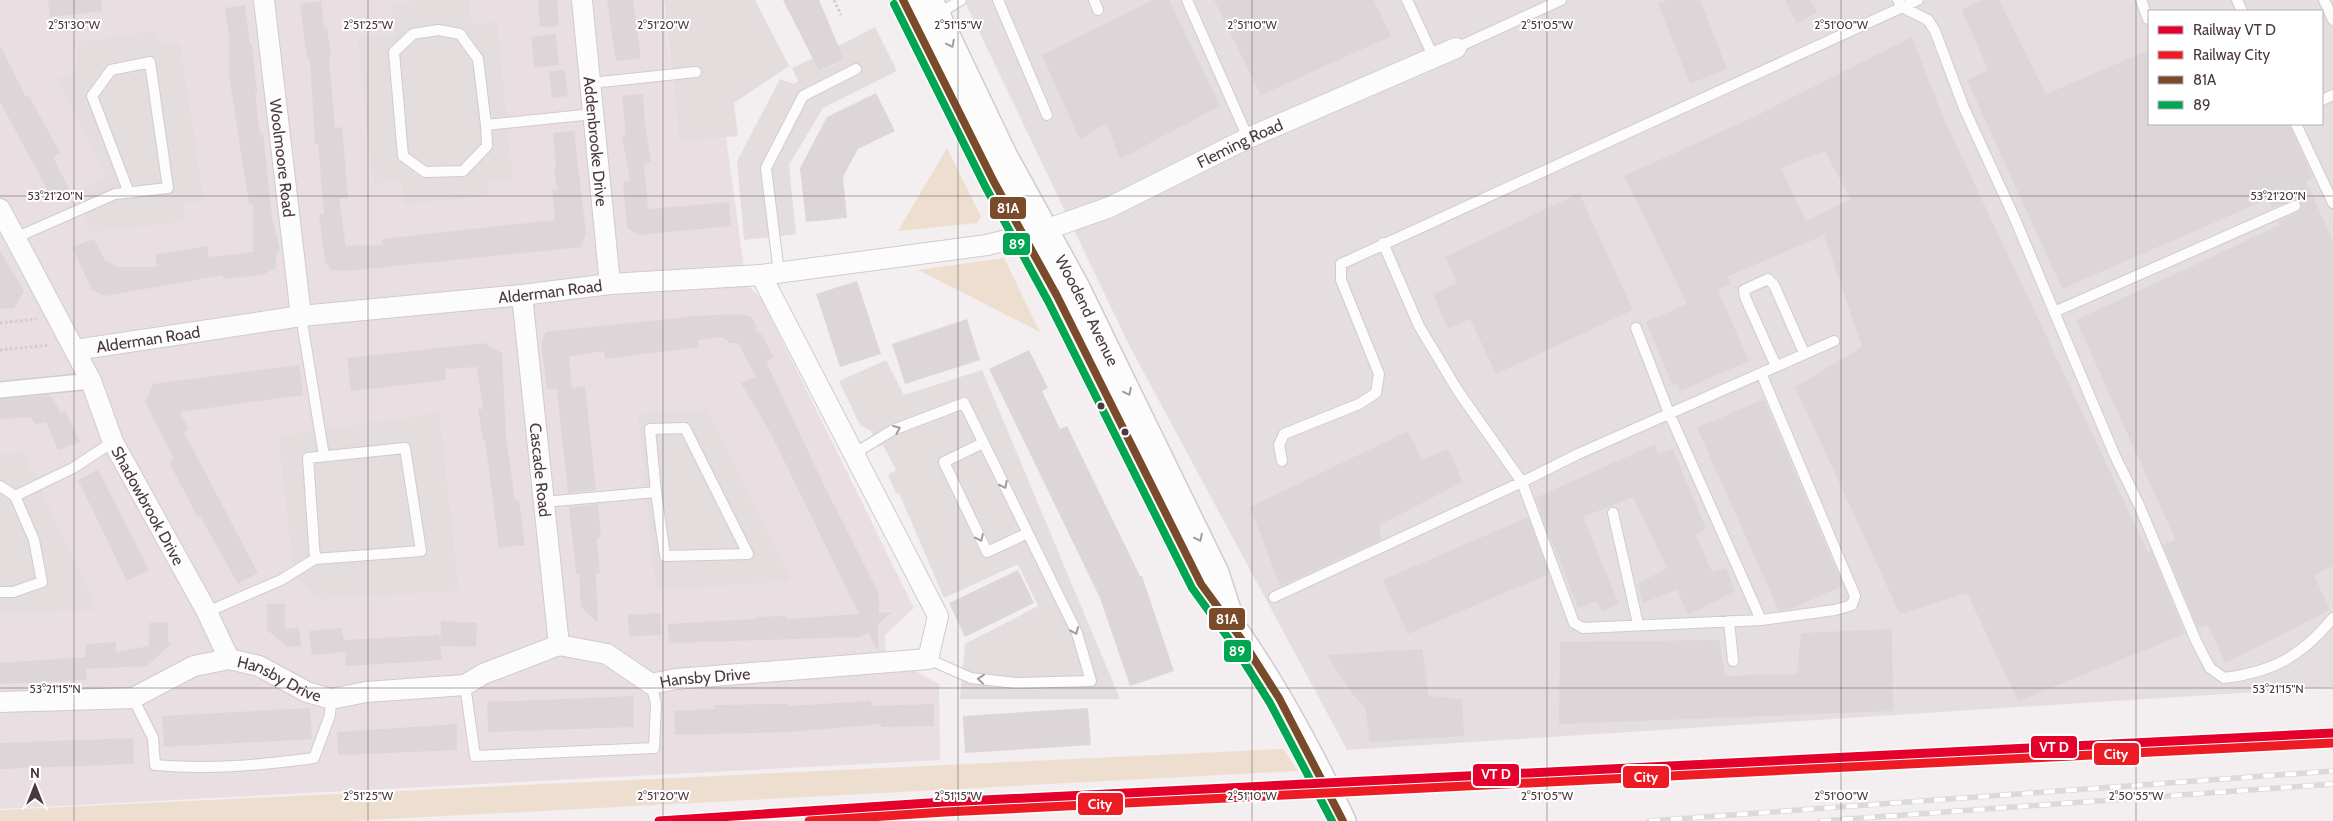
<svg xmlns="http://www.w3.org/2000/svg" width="2333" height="821" viewBox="0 0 2333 821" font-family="Cabin,sans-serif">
<rect width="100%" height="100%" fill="#f3eeef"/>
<path fill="#e9dee1" d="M0 0H663L679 140 726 137 746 284 761 298 914 608 885 635 886 655 939 684 940 760 0 809Z"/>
<path fill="#e5dee0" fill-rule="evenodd" d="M964 0H2333V687L1347 750 1129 345ZM2149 11H2322V124H2149Z"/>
<path fill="#eedecf" d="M947 148 981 217 977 223 898 231Z
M1004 258 1040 332 918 270Z
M1283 749 1298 771 350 821H0V810Z"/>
<path fill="#e3ddde" d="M420 0H469L471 24 497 22 513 179 488 182 489 196 404 204 401 181 373 184 358 38 395 34 392 3Z
M664 0H755L789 66 734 103 738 136 679 141Z
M875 27 897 71 823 108 789 165 796 234 744 240 737 161 780 79 794 84 798 81 792 68 813 58 820 71 844 59 838 46Z
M156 31 162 46 180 43 204 201 183 203 186 221 91 232 76 194 107 176 57 79 77 73 78 42Z
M886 360 904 395 982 370 1120 699H960L965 644 1038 606 1018 564 944 598 899 493H896L888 475 896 470 883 445 878 447 871 431 860 425 839 381Z
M707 409 791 581 656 590 638 414Z
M439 411 459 591 316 599 294 572 278 436 425 415Z
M23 452 97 609 0 613V455Z"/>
<path fill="#ddd6d8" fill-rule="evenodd" d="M48 0H101L102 11 50 17Z
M538 0H557L559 26 540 27Z
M607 0H633L641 58 616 61Z
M783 0H819L844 59 819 71Z
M1153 0H1169L1220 106 1120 159 1106 123 1080 140 1042 55Z
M1214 0H1374L1391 36 1261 95Z
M1668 0H1700L1727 69 1690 84 1658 4Z
M1785 0H1810L1817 12 1797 23Z
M1982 0H1999L2046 94 2149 50V124H2289L2313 177 2306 181 2333 241V566L2314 575 2330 610 2225 663 2208 625 2198 628 2163 545 2175 539 2076 320 2280 225 2278 221 2298 212 2301 204 2299 200H2293L2272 208 2268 199 2062 289 1967 80 1988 70 1962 10Z
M321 1 324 27H327L331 56 329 57 335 128 342 127 348 198 339 199 346 246 383 245 382 239 555 220 552 189 557 190 554 169 556 168 553 133 574 131 586 234 581 247 347 271 331 270 325 262 319 215 324 214 318 144H315L310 59H307L300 4Z
M245 5 250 45H252L257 92 255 93 260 134 263 133 272 217 280 250 276 255V268L262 275 223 279V275L105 296 92 290 72 247 94 239 105 260 118 267H157L155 255 207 246 209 257 253 252V204H249L228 69H229V37L225 8Z
M556 34 559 65 534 67 531 37Z
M1912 37 1944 119 2148 552 2151 550 2185 634 2018 701 1967 593 1900 614 1795 387 1862 347 1824 235 1727 277 1731 284 1718 290 1749 361 1680 391 1677 384 1673 386 1646 322 1687 304 1624 176 1756 116ZM1825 151 1850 199 1806 221 1781 168Z
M0 45 26 97 29 96 60 153 53 157 69 189 52 198 0 102Z
M565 70 568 96 552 98 549 71Z
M876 93 895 131 858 149 843 177 847 218 806 222 800 168 827 117Z
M643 94 645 125 651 162 644 164 648 209 729 202 731 226 639 235 627 228 623 181H630L622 135 626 134 622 96Z
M1579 193 1633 310 1496 374 1470 319 1448 329 1433 294 1457 283 1445 257Z
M0 251 24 291 14 308 0 309Z
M857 281 881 354 840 367 816 294Z
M741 314 751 317 756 324V331L762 335 774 358 766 362 822 481 879 594V613L892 612 878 624V651L868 632 861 637 669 643 668 624 757 619 756 617 787 616V619L859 614 771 434 741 383 756 377 738 343H730L722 337 698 340 699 347 605 359 604 351 569 356 572 388 585 386 596 490 568 493 557 390 559 389H547L541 342 546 332 695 316Z
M967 319 980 360 905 384 892 344Z
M484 343 502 353 506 437 515 500H519L525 545 499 548 485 440H483L478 409H483L477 367 445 369 446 380 351 391 347 358Z
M1029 350 1048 388 1042 391 1060 429 1067 426 1140 576H1142L1174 671 1130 686 1100 598 989 369Z
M299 365 303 395 180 412 189 430 184 432 258 573 238 584 200 516 198 518 169 462 174 459 145 402 153 384Z
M46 395 53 398 60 412H66L80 442 58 450 46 422 35 424 30 417 0 419V399Z
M1764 399 1843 586 1790 609 1779 611 1697 428Z
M1408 431 1422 459 1448 449 1463 482 1379 525 1381 540 1280 586 1250 507Z
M1655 444 1658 454 1673 449 1706 529 1696 535 1712 572 1726 568 1735 591 1688 615 1677 590 1643 603 1637 584 1667 568 1633 497 1583 517 1619 604 1602 612 1597 601 1578 608 1535 498Z
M98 470 149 570 127 581 78 480Z
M598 504 601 537 597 538 600 573H596L598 623 581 607 579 574H576L569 507Z
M1528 517 1549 574 1408 634 1383 580Z
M1018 570 1034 603 965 637 949 603Z
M267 604H285V629L299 628 301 646 288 647 267 630Z
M660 613 661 635 629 636 628 615Z
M441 621 477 623 476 647 440 646 442 660 346 666 345 652 312 655 309 631 341 628 344 640 439 635 440 645Z
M168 622V642H173L147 666 86 669 87 680 0 684V663L85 657 86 644 116 642V652L149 646V623Z
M1892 629 1893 711 1559 724 1560 642 1719 640 1725 676 1797 674 1801 633Z
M1422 649 1429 696 1462 699 1464 736 1370 742 1365 707 1353 695 1327 655Z
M633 696 634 727 488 732 487 702Z
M871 701V706L934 704V726L881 727V724L790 732 675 735 674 711 714 709V705L789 704V706Z
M310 708 312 739 164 747 162 716Z
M1088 708 1091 745 965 753 963 716Z
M457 724V750L338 755 337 732Z
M133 738 134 764 0 769V743Z"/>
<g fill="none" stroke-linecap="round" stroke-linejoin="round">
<defs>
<path id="service" d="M998 0 1047 115
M1094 0 1098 10
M1187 0 1248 138
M1407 0 1434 58
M1898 0 1902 7 1928 20 1935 31 1964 108 2015 219 2115 456 2139 505 2196 641 2210 668 2224 678C2273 672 2302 656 2333 618
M2141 0 2148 19
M2237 0 2242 11
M2324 0 2333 20
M938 14 961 0
M1456 48 1561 0
M591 83 696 72
M2322 100 2333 95
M2296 124 2333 203
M486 125 478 59 460 34 438 30 413 34 394 52 403 156 425 172 463 171 487 146 486 125 593 114
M15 238 115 194 168 188 150 62 111 70 92 96 129 193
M1383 243 1419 326 1458 391 1522 482 1578 454 1834 341
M779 273 766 168 803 96 856 69
M2054 312 2295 206
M301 316 324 456
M1636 328 1669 413 1761 620
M1776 366 1745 297 1744 290 1768 279 1774 285 1804 353
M983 443 944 462 987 552 1028 533
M855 453 893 430 964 403 1077 633 1091 681 1016 683 971 678 928 659
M1282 461 1279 445 1284 434 1359 404 1376 393 1379 374 1341 280V264L1918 0
M0 486 15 496 34 540 42 582 13 592H0
M15 496 73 468 113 442
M544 502 656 492 665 556 748 554 685 428 650 429 656 492
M1613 513 1638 624
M1274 597 1522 482 1574 623 1583 628 1761 620 1835 610 1852 605 1855 596 1761 373
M207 612 281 580 315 559 421 551 405 448 308 458 315 559
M1729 621 1733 661
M465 685 475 756 654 748 656 704 651 684
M133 698 153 738 155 765C209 770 261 765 314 758L330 715 331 699"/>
<path id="pedestrian" d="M0 390 91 381"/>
<g id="minor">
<path id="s1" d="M264 0 301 316"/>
<path id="s2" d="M582 0 610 284"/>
<path id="s3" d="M0 209 91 381 113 442 207 612 229 659"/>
<path id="s4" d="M522 295 559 645"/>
<path id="s5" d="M75 350 301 316 522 295 610 284 761 275 987 245 1045 230 1110 207 1248 138 1456 48"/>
<path id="s6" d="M0 702 133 698 194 666 229 659 259 666 307 692 331 699 366 692 465 685 483 674 559 645 607 654 651 684 676 679 928 659 938 616 761 275"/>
</g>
<g id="tertiary">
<path d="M903 0 994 182 1057 296 1201 584C1259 657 1303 737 1343 821"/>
<path id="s7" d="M930 0 1004 155 1076 286 1216 573 1228 610"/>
</g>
</defs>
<use href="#service" stroke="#d1cbcd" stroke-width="12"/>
<use href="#pedestrian" stroke="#d1cbcd" stroke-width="18"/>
<use href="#minor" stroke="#d1cbcd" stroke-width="22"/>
<use href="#tertiary" stroke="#d1cbcd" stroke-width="28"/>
<path stroke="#d3cccf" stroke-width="3" stroke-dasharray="2.5 2.5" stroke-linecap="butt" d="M834 0 841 15
M0 323 36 319
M0 350 49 345"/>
<use href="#service" stroke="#fdfcfd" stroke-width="10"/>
<use href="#pedestrian" stroke="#fdfcfd" stroke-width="15"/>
<use href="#minor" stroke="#fdfcfd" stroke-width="20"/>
<use href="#tertiary" stroke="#fdfcfd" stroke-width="25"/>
<defs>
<path id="rail" d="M1649 821 2333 771
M1820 821 2333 784"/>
</defs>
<use href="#rail" stroke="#dbdadb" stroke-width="5.5"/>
<use href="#rail" stroke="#fff" stroke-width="4" stroke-dasharray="11" stroke-linecap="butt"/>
<defs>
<path id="bus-1" d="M903 0 994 182 1057 296 1201 584 1242 640 1279 698 1343 821"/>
<path id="bus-2" d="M894 4 985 186 1048 301 1192 588 1234 646 1270 703 1332 821"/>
</defs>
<use href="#bus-1" stroke="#fff" stroke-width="11"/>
<use href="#bus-2" stroke="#fff" stroke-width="11"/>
<use href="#bus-1" stroke="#7a4b2a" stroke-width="8"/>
<use href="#bus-2" stroke="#00a651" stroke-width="8"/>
<defs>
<path id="rail-1" d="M659 821 944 802 2333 733"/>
<path id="rail-2" d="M809 821 945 812 2333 743"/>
</defs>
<use href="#rail-1" stroke="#fff" stroke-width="12"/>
<use href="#rail-2" stroke="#fff" stroke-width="12"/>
<use href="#rail-1" stroke="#e4002b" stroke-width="9"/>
<use href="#rail-2" stroke="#ed1c24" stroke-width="9"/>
</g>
<defs><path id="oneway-chevron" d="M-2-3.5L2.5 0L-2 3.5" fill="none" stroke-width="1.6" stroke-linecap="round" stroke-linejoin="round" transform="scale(1.25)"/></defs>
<g stroke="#a49a9e">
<use href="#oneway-chevron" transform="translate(951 44) rotate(64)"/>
<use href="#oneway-chevron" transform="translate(1128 392) rotate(64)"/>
<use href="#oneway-chevron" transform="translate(897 429) rotate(-23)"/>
<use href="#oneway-chevron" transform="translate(1004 485) rotate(63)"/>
<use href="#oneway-chevron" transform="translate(980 538) rotate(65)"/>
<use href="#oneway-chevron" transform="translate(1199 538) rotate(64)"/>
<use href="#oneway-chevron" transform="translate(1075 631) rotate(67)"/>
<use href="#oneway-chevron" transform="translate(981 679) rotate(-174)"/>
</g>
<path fill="none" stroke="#4a393f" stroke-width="1" stroke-opacity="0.45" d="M74 0V821M368 0V821M663 0V821M958 0V821M1252 0V821M1547 0V821M1841 0V821M2136 0V821M0 196H2333M0 688H2333"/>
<g fill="#4a393f" stroke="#fff" stroke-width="2">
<circle cx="1101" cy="406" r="4.5"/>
<circle cx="1125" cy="432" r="4.5"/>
</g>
<g text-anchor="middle" stroke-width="4" stroke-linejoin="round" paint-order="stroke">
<g font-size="16" fill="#4a393f" stroke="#fff">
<text dy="6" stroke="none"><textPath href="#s2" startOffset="142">Addenbrooke Drive</textPath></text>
<text dy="6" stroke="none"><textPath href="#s5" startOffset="1192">Fleming Road</textPath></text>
<text dy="6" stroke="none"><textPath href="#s1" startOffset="159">Woolmoore Road</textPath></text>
<text dy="6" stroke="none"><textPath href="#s5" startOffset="479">Alderman Road</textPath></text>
<text dy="6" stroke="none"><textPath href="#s7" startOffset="348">Woodend Avenue</textPath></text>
<text dy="6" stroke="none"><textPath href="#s5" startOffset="74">Alderman Road</textPath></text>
<text dy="6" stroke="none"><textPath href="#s4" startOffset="176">Cascade Road</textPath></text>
<text dy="6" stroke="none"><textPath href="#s3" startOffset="332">Shadowbrook Drive</textPath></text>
<text dy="6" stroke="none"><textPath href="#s6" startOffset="742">Hansby Drive</textPath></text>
<text dy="6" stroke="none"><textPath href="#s6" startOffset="292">Hansby Drive</textPath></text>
</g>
</g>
<g font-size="12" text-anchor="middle" fill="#4a393f" stroke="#fff" stroke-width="4" stroke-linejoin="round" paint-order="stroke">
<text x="74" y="29">2°51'30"W</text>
<text x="368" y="29">2°51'25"W</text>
<text x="663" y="29">2°51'20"W</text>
<text x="958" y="29">2°51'15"W</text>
<text x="1252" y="29">2°51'10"W</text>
<text x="1547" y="29">2°51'05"W</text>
<text x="1841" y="29">2°51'00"W</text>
<text x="55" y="200">53°21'20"N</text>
<text x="2278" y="200">53°21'20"N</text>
<text x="55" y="693">53°21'15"N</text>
<text x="2278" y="693">53°21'15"N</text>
<text x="368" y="800">2°51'25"W</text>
<text x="663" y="800">2°51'20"W</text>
<text x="958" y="800">2°51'15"W</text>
<text x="1252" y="800">2°51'10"W</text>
<text x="1547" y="800">2°51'05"W</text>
<text x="1841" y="800">2°51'00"W</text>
<text x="2136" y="800">2°50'55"W</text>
</g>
<g stroke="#fff" stroke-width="2">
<rect x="989" y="196" width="38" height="24" rx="5" fill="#7a4b2a"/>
<rect x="1002" y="232" width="29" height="24" rx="5" fill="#00a651"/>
<rect x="1208" y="607" width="38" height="24" rx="5" fill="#7a4b2a"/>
<rect x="1223" y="639" width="29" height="24" rx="5" fill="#00a651"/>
<rect x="2030" y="735" width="48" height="24" rx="5" fill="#e4002b"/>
<rect x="2093" y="742" width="47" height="24" rx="5" fill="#ed1c24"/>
<rect x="1472" y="763" width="48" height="24" rx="5" fill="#e4002b"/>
<rect x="1622" y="765" width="48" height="24" rx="5" fill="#ed1c24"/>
<rect x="1077" y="792" width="47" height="24" rx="5" fill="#ed1c24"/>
</g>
<g font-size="14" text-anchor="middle" font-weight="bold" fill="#fff">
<text x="1008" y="213">81A</text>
<text x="1017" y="249">89</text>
<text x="1227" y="624">81A</text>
<text x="1237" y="656">89</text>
<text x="2054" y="752">VT D</text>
<text x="2116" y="759">City</text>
<text x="1496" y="779">VT D</text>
<text x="1646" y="782">City</text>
<text x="1100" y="809">City</text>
</g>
<rect x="2148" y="10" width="175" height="115" fill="#ffffff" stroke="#b7b0b2"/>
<rect x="2158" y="26" width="25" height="8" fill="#e4002b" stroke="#b7b0b2"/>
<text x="2193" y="35" font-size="15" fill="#4a393f">Railway VT D</text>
<rect x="2158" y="51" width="25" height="8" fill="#ed1c24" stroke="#b7b0b2"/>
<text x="2193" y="60" font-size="15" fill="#4a393f">Railway City</text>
<rect x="2158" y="76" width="25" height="8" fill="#7a4b2a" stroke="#b7b0b2"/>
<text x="2193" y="85" font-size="15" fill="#4a393f">81A</text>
<rect x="2158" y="101" width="25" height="8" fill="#00a651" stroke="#b7b0b2"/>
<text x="2193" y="110" font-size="15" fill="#4a393f">89</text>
<g transform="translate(35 786)" stroke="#ffffff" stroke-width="4" paint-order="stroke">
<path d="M0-4L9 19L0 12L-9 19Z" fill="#4a393f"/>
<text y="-8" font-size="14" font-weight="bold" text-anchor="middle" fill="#4a393f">N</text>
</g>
</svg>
